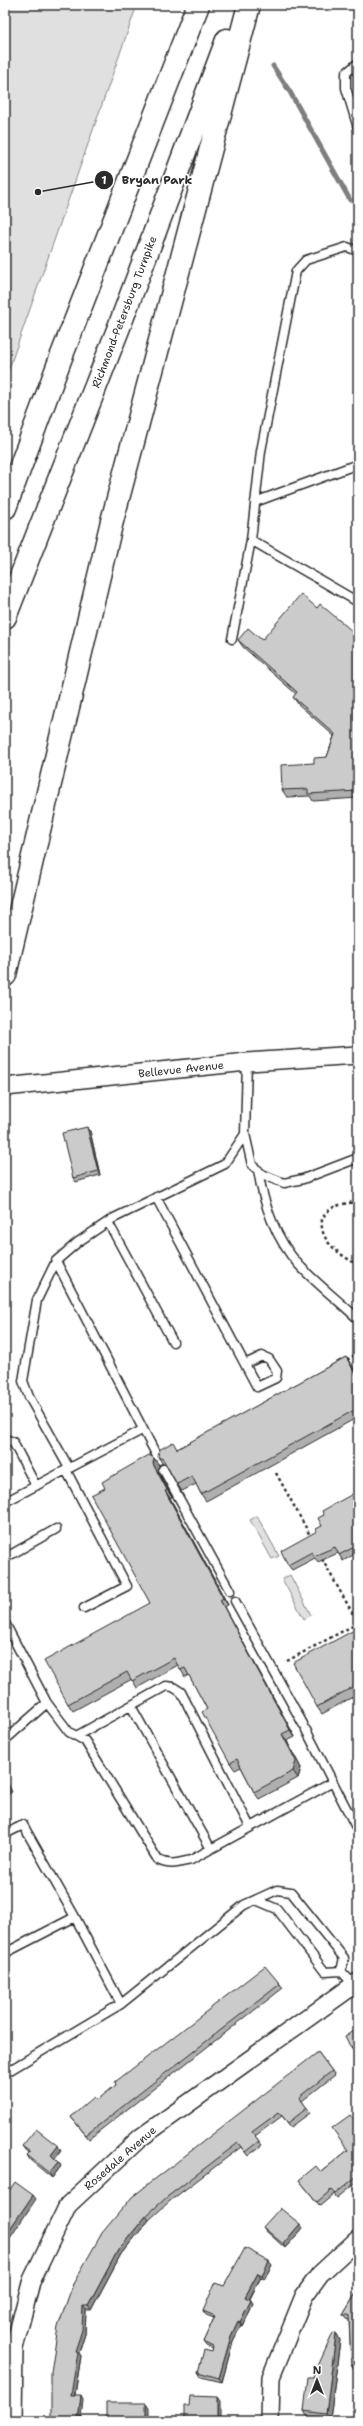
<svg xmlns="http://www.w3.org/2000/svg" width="363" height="2426" viewBox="0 0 363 2426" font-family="'Shantell Sans',sans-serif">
<rect width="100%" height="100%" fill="#fff"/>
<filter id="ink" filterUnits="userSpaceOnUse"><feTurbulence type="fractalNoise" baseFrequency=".025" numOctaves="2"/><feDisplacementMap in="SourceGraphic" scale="8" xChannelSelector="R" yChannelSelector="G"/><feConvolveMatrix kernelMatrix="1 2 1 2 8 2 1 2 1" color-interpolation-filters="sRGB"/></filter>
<g filter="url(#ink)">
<path fill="#e0e0e0" stroke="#868686" d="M5 5H137L5 380Z
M257 1516 279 1556 272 1559 250 1520Z
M290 1575 311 1615 304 1619 282 1579Z"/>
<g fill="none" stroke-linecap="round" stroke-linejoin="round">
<path stroke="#7e7e7e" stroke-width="5" d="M273 66 290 92 350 200"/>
<defs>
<path id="service" d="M358 63 346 73V88L358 128
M358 251 347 247 306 260 296 271 261 451 251 540 358 602
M255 502 358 464
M232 639 251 540
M247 1062 245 1134 252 1165 262 1174 284 1183 303 1179 358 1158
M258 1170C263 1203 276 1240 299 1265 317 1284 339 1301 358 1319
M156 1197 257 1387 276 1378 277 1371 269 1359 262 1356 245 1364
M108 1222 173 1342
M56 1261 159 1460
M5 1439 13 1442 36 1486
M69 1468 29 1397 23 1381 37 1300 56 1261 78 1242 112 1219 225 1164 245 1134
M163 1469 230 1591
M66 1470 127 1586 84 1608
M5 1502 142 1430
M5 1558 56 1529
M235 1601 303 1724
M5 1623 47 1703 69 1732 85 1741 158 1860C170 1866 178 1863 191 1860L333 1782
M131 1706 211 1849
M306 1730 358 1831
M78 1735 166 1686 173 1687 181 1692 250 1827
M5 1740 47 1703
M5 1834 23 1825 75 1917 121 2004
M256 1900 277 1909 325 1972 341 1971
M5 1953 75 1917
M341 1971 354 1985
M5 2073 121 2004 244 1905 277 1890 291 1892 344 1958 341 1971"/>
<path id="minor" d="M5 1087 247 1062 358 1055
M13 2421 14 2348 31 2282 68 2205 140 2138 358 1982
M270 2421 271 2377 304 2296 320 2274 358 2239"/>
<path id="motorway" d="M5 508 60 360 198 5
M5 617 119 327 227 40
M5 975 111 525 249 5"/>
</defs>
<use href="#service" stroke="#2b2b2b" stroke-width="11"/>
<use href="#minor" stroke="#2b2b2b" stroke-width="20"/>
<use href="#motorway" stroke="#2b2b2b" stroke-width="25"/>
<path stroke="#2b2b2b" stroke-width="2.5" stroke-dasharray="3 3" stroke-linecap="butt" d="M358 1202C351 1203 343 1203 337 1206 331 1207 323 1215 322 1220 319 1242 341 1255 358 1265
M347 1360 358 1353
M276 1473 311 1537
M322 1559 358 1623
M287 1661 358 1623"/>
<use href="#service" stroke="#fff" stroke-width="8"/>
<use href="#minor" stroke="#fff" stroke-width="17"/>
<use href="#motorway" stroke="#fff" stroke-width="22"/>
</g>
<path fill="#afafaf" stroke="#2b2b2b" d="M317 608 358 636V798L313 801 310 796 287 797 282 790 314 763 327 757 334 736 298 704 293 697 296 694 243 647 238 640H262Z
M90 1131 100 1175 76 1182 73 1178Z
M346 1357 351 1364 358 1376V1417L206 1501 201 1494 196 1484 182 1491 177 1484 166 1465 163 1464 158 1457 178 1449Z
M154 1458 159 1465 158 1471 172 1497 170 1498 228 1605 224 1607 295 1737 287 1741 301 1768 298 1778 259 1799 254 1792 241 1767 235 1770 230 1763 207 1709 189 1675 185 1677 178 1665 137 1688 132 1679 73 1711 68 1704 150 1603Z
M358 1491V1552L343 1561 338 1553 318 1562 315 1558 292 1570 288 1565 322 1526 324 1515Z
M358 1628V1694L322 1714 317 1707Z
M5 1779 12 1792 5 1796Z
M280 1984 283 1988 89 2139 71 2117Z
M358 2029V2050L354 2052 351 2048Z
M318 2052 335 2075 302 2101 310 2113 291 2127 282 2116 255 2136 262 2145 248 2156 241 2147 170 2201 149 2220 121 2254 91 2310H86L85 2334 79 2353 81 2356 75 2395 83 2399 51 2421 73 2284Z
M358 2117V2181L337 2198 334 2194 320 2206 299 2180 321 2172 348 2150 354 2120Z
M22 2146 61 2151 54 2158 58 2162 61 2166 52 2178 30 2160 27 2155 29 2153 25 2150Z
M263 2227 303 2228 285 2248 266 2231Z
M272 2265 264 2279 261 2277 250 2299 253 2304 243 2326 241 2325 233 2341 222 2382 201 2377 198 2372 212 2352 213 2349 206 2346 203 2342 214 2318 206 2315 203 2311 224 2286Z
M358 2290V2370L354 2369 351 2364 349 2320 346 2319 343 2315Z
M336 2334 340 2340 330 2419 307 2416 304 2411 313 2377Z"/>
<path fill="#8e8e8e" stroke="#2b2b2b" d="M87 1127 90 1131 100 1175 98 1171Z
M346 1357 351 1364 358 1376V1378Z
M154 1458 159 1465 158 1471 172 1497 167 1490 153 1464Z
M165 1491 170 1498 228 1605 223 1598Z
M220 1600 224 1607 295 1737 290 1730Z
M282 1734 287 1741 301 1768 298 1778 293 1771Z
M58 2146 61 2151 54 2160 51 2155Z
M58 2162 61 2166 52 2178 49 2173Z
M33 2195 36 2199 8 2241 10 2244 5 2255V2236Z
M146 2216 149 2220 121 2254 91 2310 88 2306 118 2250Z
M300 2224 303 2228 285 2248 283 2244Z
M269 2261 272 2265 264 2279 262 2275Z
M258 2273 261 2277 248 2301 245 2297Z
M251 2300 253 2304 243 2326 240 2322Z
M83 2306 86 2310 85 2334 79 2353 81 2356 74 2399 71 2395 75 2351Z
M238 2321 241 2325 233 2341 222 2382 219 2378 231 2336Z
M336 2334 340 2340 330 2419 326 2414Z
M81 2395 83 2399 81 2421H78Z
M217 2397 220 2401V2421H217Z
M146 2403 149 2407V2421H146Z"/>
<path fill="#cbcbcb" stroke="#2b2b2b" d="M301 594 317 608 320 604 358 636V791L308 794V789L282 790 281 765 314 763V758L327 757 335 734 293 697 297 692 238 640 248 628 262 640Z
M87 1127 98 1171 73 1178 62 1133Z
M346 1357 358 1378V1408L201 1494 192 1476 177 1484 163 1459 158 1457 159 1450 173 1442 177 1449Z
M149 1455 154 1458 153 1464 167 1490 165 1491 223 1598 220 1600 290 1730 282 1734 296 1761 293 1771 254 1792 237 1759 230 1763 202 1712 207 1709 185 1668 180 1670 174 1658 132 1681 127 1672 68 1704 44 1661 150 1603 91 1495 105 1488 102 1482Z
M358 1491V1545L339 1555 335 1547 314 1556 312 1552 288 1565 281 1551 317 1531 316 1529 322 1526 318 1518 324 1515 322 1511Z
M358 1628V1684L317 1707 293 1663Z
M5 1779 11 1790 5 1793Z
M265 1966 280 1984 86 2135 71 2117 94 2097 97 2100 116 2085 115 2082Z
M358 2029V2044L351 2048 345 2036Z
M318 2052 332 2071 299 2097 307 2108 288 2123 279 2112 252 2132 259 2141 245 2152 238 2143 167 2197 146 2216 118 2250 88 2306H83L82 2330 75 2351 78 2352 71 2395H81L78 2421H51V2372L58 2327 73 2284 102 2233 132 2197Z
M350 2115 354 2120 358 2117V2177L357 2176 335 2194 331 2190 317 2202 299 2180 316 2166 321 2172 348 2150 332 2128Z
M36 2129 58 2146 51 2155 58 2162 49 2173 27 2155 30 2152 22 2146Z
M15 2182 33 2195 5 2236V2197Z
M280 2208 300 2224 283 2244 263 2227Z
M5 2239 7 2240 5 2244Z
M245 2248 269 2261 262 2275 258 2273 245 2297 251 2300 240 2322 238 2321 231 2336 219 2378 198 2372 204 2350 212 2352 213 2347 203 2342 215 2316 203 2311 215 2283 224 2286Z
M358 2290V2367L351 2364 349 2315H343Z
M333 2333 336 2334 326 2414 304 2411 308 2377H313Z
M190 2396 217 2397V2421H184V2406H189Z
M106 2403H146V2421H106Z"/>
</g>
<g text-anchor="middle" stroke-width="3.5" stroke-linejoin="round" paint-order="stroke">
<g font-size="11" fill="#2b2b2b" stroke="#fff">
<text transform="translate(124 312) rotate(-69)" y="4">Richmond-Petersburg Turnpike</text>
<text transform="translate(181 1069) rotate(-6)" y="4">Bellevue Avenue</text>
<text transform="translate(120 2158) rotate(-41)" y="4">Rosedale Avenue</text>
</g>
</g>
<path fill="none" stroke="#2b2b2b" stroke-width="1.5" d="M38 192L104 180"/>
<g fill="#2b2b2b" stroke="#fff" stroke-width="1.5">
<circle cx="38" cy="192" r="4"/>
<circle cx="104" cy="180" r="10"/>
</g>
<g font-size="12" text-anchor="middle" font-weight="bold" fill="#fff">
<text x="104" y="184">1</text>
</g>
<g font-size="12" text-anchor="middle" font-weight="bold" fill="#2b2b2b" stroke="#fff" stroke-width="3.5" stroke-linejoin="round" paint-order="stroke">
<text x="157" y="184">Bryan Park</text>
</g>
<rect width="363" height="2426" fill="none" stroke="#fff" stroke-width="20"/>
<rect x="10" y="10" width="343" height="2406" fill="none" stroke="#2b2b2b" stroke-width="1.5" filter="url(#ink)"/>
<g transform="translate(317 2380)" stroke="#ffffff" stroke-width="3" paint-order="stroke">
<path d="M0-3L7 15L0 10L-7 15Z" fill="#2b2b2b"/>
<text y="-6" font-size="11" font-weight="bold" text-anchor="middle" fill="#2b2b2b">N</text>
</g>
</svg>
